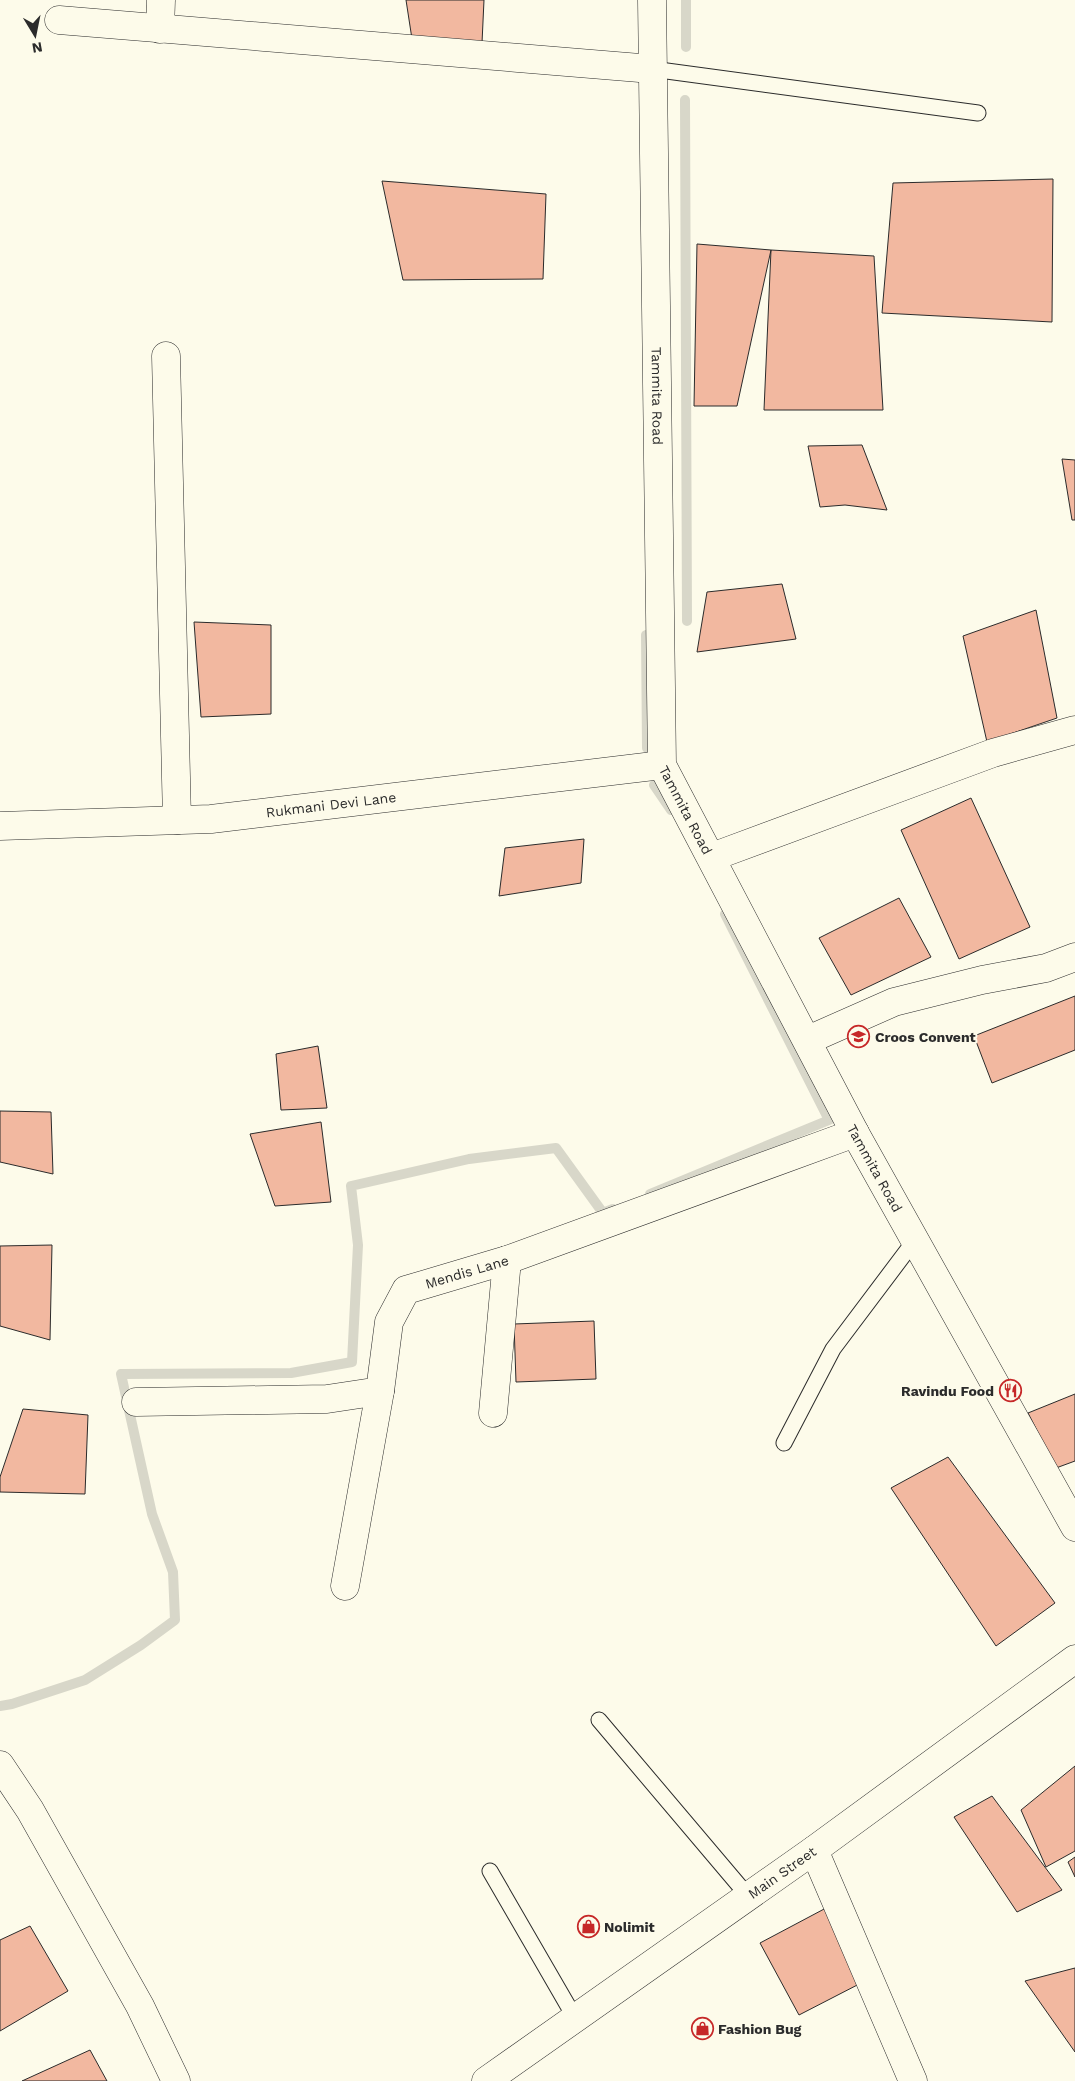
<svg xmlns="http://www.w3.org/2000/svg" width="1075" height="2081" viewBox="0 0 1075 2081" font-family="'Work Sans',sans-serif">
<rect width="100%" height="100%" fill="#fdfbea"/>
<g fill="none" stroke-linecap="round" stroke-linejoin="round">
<path stroke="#d8d7c9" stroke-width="10" d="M686 47V0
M685 100 687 621
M646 635 647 748
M654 785 671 810
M650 1194 829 1120 725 914
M0 1706 12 1704 85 1680 141 1645 175 1620 173 1572 152 1514 121 1374 291 1373 352 1362 358 1245 351 1186 469 1159 556 1148 603 1213 613 1209"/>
</g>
<path fill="#f2b8a0" stroke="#2b2b2b" d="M406 0H484L482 43 412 39Z
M1053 179 1052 322 882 313 893 183Z
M382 181 546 194 543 279 403 280Z
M697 244 771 250 737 406H694Z
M771 250 874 256 883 410H764Z
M862 445 887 510 845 505 820 507 808 446Z
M1062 459 1075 460V520H1072Z
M782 584 796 639 697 652 707 592Z
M1036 610 1057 718 987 742 963 636Z
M194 622 271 625V714L201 717Z
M971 798 1030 927 959 959 901 830Z
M584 839 581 883 499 896 505 848Z
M899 898 931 957 851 995 819 938Z
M1075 996V1050L992 1083 974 1036Z
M318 1046 327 1108 281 1110 276 1054Z
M0 1111 51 1112 53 1174 0 1162Z
M321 1122 331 1202 275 1206 250 1134Z
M52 1245 50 1340 0 1326V1246Z
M594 1321 596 1379 516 1382 514 1324Z
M1075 1394V1461L1056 1468 1028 1413Z
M23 1409 88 1415 85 1494 0 1492V1477Z
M948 1457 1055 1603 996 1646 891 1488Z
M1075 1766V1851L1046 1867 1021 1810Z
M992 1796 1062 1890 1017 1912 954 1817Z
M1075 1857V1877L1068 1862Z
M826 1908 865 1981 799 2015 760 1943Z
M30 1926 68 1991 0 2031V1940Z
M1075 1968V2052L1025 1981Z
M90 2050 107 2081H22Z"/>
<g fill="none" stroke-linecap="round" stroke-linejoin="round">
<defs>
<path id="lane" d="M652 69 978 113
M784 1443 833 1349 915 1240
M599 1720 748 1896
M490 1871 575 2018"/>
<g id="street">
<path d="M59 20 652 69"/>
<path d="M160 29 161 0"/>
<path d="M166 356 177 820"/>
<path d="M712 857 993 753 1075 730"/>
<path d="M808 1040 894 1002 982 980 1046 968 1075 957"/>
<path id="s1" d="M136 1402 327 1399 380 1391 389 1322 406 1290 507 1260 855 1133"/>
<path d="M493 1413 507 1260"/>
<path d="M345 1586 380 1391"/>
<path d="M0 1765 30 1810 140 2006 176 2081"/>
<path d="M814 1850 913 2081"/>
</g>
<g id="secondary">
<path id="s2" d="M652 0 662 765 855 1133 1075 1527"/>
<path id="s3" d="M0 826 211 819 662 765"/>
</g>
<g id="primary">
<path id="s4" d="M486 2081 814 1850 1075 1659"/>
</g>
</defs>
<use href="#lane" stroke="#2b2b2b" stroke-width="17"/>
<use href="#street" stroke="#2b2b2b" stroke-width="29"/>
<use href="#secondary" stroke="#2b2b2b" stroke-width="29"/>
<use href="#primary" stroke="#2b2b2b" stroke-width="29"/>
<use href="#lane" stroke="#fdfbea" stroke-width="15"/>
<use href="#street" stroke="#fdfbea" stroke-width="28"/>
<use href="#secondary" stroke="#fdfbea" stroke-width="28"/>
<use href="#primary" stroke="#fdfbea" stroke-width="28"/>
</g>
<defs>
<symbol id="school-ring" viewBox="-11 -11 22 22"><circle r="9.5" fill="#fdfbea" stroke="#c62828" stroke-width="1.5"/><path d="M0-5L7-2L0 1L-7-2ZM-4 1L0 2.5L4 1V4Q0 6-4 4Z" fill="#c62828"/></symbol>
<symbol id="restaurant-ring" viewBox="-11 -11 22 22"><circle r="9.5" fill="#fdfbea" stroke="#c62828" stroke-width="1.5"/><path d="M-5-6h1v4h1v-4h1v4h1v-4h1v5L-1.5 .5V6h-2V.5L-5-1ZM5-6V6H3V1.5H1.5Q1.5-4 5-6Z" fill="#c62828"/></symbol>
<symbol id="shop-ring" viewBox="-11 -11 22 22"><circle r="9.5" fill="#fdfbea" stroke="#c62828" stroke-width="1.5"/><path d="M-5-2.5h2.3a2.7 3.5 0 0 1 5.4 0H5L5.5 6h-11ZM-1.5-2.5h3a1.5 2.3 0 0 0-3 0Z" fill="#c62828"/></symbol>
</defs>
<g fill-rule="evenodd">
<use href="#school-ring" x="846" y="1024" width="25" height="25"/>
<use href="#restaurant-ring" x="998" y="1378" width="25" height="25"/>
<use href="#shop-ring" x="576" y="1914" width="25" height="25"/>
<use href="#shop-ring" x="690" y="2016" width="25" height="25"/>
</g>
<g text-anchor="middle" stroke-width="4" stroke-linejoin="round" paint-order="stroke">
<g font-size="14" fill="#2b2b2b" stroke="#fdfbea">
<text dy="5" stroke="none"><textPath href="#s2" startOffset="396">Tammita Road</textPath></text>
<text dy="5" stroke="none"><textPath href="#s3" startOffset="332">Rukmani Devi Lane</textPath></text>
<text dy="5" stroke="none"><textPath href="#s2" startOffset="816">Tammita Road</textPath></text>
<text dy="5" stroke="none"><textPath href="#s2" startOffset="1221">Tammita Road</textPath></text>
<text dy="5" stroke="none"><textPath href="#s1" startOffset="414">Mendis Lane</textPath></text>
<text dy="5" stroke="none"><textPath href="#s4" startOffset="362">Main Street</textPath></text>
</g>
<g font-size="14" font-weight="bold" fill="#2b2b2b" stroke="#fdfbea" text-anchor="start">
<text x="875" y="1042">Croos Convent</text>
<text x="994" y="1396" text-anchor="end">Ravindu Food</text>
<text x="604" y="1932">Nolimit</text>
<text x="718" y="2034">Fashion Bug</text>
</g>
</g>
<g transform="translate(35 35) rotate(170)" stroke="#fdfbea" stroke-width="4" paint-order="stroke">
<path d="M0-4L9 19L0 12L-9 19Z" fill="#2b2b2b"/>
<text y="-8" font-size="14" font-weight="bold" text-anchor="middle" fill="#2b2b2b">N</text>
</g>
</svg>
